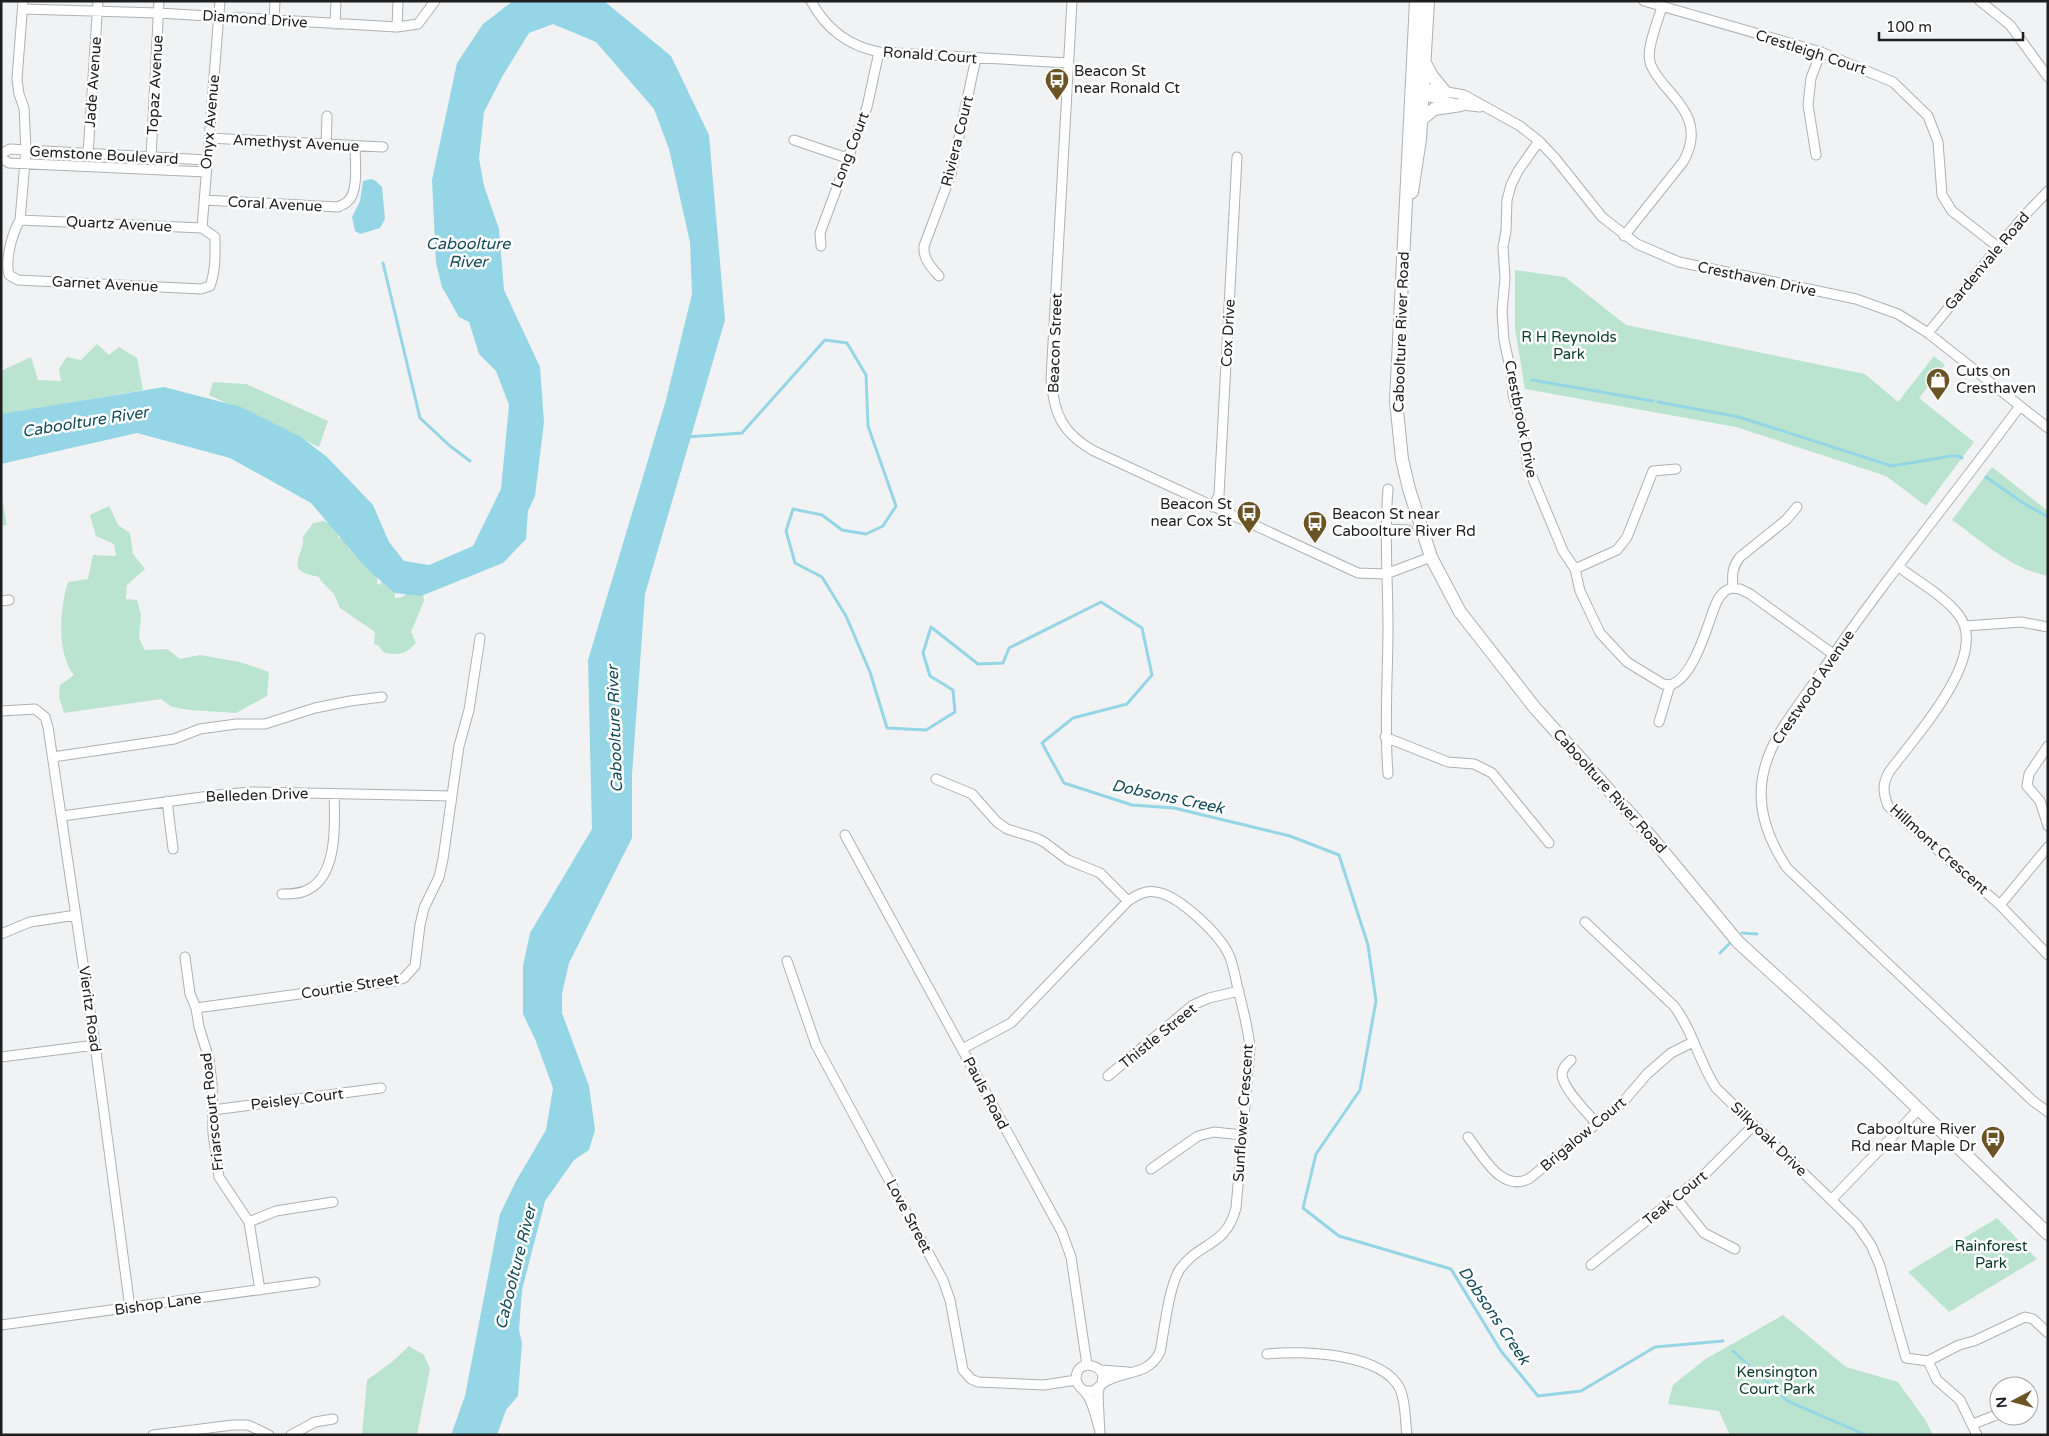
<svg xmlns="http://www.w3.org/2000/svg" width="2049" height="1436" viewBox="0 0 2049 1436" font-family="'Varela Round',sans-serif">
<rect width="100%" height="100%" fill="#f1f2f4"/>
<path fill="#bae4d0" d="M1515 270 1565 277 1626 325 1865 374 1898 402 1934 356 1945 365 1919 398 1974 442 1926 506 1886 476 1736 427 1525 389 1515 329Z
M97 344 109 355 119 347 137 358 143 390 1 415V371L31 357 38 380 61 381 59 369 67 357 81 360Z
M213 382 246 384 328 421 319 447 209 395Z
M1992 467 2048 511V576C2011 569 1982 541 1952 520Z
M1 492 7 525 1 526Z
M109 506 118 525 130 533 133 554 145 569 127 585 126 599 137 600 141 615 139 638 145 650 167 649 180 659 200 655 240 662 269 672 267 696 236 713 190 710 172 707 161 699 64 713 59 697 60 685 74 675C56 653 60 608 68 582L88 579 93 555 116 556 114 544 96 536 90 515Z
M324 521 332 525 338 532V538L347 539 350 544 349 550 356 551 364 560 366 570 371 568 377 574V584L379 585 384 580 394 586 395 598 403 597 413 586 422 588 424 601 411 632 416 643C405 655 398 656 383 652L379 646 374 644 375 632 340 608 334 594 321 581 319 577C281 571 305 556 303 537L313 523Z
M1997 1218 2037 1259 1949 1312 1908 1272Z
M1783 1315 1846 1367 1898 1382 1926 1421 1933 1435H1730L1719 1411 1668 1404 1673 1385 1704 1360Z
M409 1346 424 1355 430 1369 417 1435H362L367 1380 392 1362Z"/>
<path fill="#94d6e6" d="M513 1H604L671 56 709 135 725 320 645 594 632 775V838L569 963 562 994V1013L589 1086 595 1130 589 1150 574 1160 545 1201 522 1290 519 1330 522 1343 518 1396 506 1410 497 1435H451L465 1396 500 1214 516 1181 546 1130 553 1088 535 1039 523 1014V966L530 933 592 829 588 660 666 400 692 294 690 242 669 149 654 109 596 42 553 24 529 33 502 77 484 112 479 158 484 186 499 229 504 290 540 367 544 422 535 496 528 511 526 539 503 563 421 596 395 593 367 569 311 503 230 458 137 433 1 464V414L164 387 241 407 301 437 327 457 373 505 389 542 404 561 429 565 473 546 501 489 509 405 496 371 479 354 469 322 459 317 442 287 436 263 432 180 457 63 483 24Z
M371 179 376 181 382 187 385 219 380 228 360 234 355 231 352 217 360 201 363 181Z"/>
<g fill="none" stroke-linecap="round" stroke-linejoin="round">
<path stroke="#94d6e6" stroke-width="3" d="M383 263 420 418 450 446 470 461
M1532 380 1653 401
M1658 402 1739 417 1892 466 1951 456H1959L1962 458
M687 437 742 433 825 340 847 343 866 375 868 426 896 506 883 526 866 534 842 530 822 515 793 509 786 531 795 563 822 577 846 616 870 672 887 728 926 730 955 712 953 690 930 676 923 653 931 627 978 664 1003 663 1009 648 1101 602 1142 628 1152 675 1127 704 1073 718 1042 743 1064 783 1132 805 1174 808 1290 836 1339 855 1368 945 1376 1001 1360 1090 1316 1154 1303 1208 1339 1236 1451 1269 1501 1351 1538 1396 1581 1391 1655 1347 1723 1341
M1986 477 2023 503 2048 517
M1742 933 1757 934
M1720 953 1729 944
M1733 1351 1788 1401 1866 1435"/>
<defs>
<path id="minor" d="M811 1C826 29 848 46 879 52L1068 63
M1072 1 1051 379C1054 414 1062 433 1094 451L1358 573 1386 574 1431 557
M1644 1 1821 52 1893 82 1928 116 1938 142 1942 195 1952 211 1998 247
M1980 1 2010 25 2048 77
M23 9 158 13 397 27 418 24 435 1
M274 21 275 1
M335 24 336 1
M397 27 398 1
M1419 87 1464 95 1520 126 1539 141 1555 158 1602 217 1637 244 1679 262 1856 299 1898 314 1928 333 2048 428
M1417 94 1461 105 1480 107
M209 138 383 147
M794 140 847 158
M1539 141 1518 171 1511 185 1507 200 1506 231 1503 247 1505 278 1502 312 1504 340 1511 372 1513 395 1521 423 1528 467 1563 551 1575 569 1580 591 1600 633 1627 662 1663 684 1670 685
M326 145 327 116
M1 154 10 149 207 160
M88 154 98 1
M1816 155 1808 105 1811 78 1821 52
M151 157 159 1
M1 158 9 163 206 172
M204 200 338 207C341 205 346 204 348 201 359 192 355 160 355 146
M20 220 202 228 215 237C215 253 216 270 210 286L201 289 18 280 9 275C5 259 12 234 20 220L26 150 24 108 19 94 17 79 23 1
M202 228 220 1
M1624 236 1683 162C1702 129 1686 110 1664 85 1659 78 1652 71 1650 62 1646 49 1658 20 1662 7
M821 246 820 233 867 107 879 52
M939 276C930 266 923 259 924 246L951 174 976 58
M1928 333 2023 217 2048 191
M2020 406C1953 497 1881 584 1818 677 1797 708 1770 738 1763 775 1756 809 1769 841 1787 868L2033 1101 2048 1112
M1213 507 1219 495 1237 157
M1386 529 1408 530
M1899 567C1917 581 1944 596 1958 614 1992 655 1913 739 1889 772 1882 785 1883 792 1888 806L2000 905 2048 955
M1575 569 1617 550 1627 537 1653 471 1676 469
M1733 588 1740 589 1750 594 1833 654
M1 601 9 600
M1965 626 2021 622 2048 627
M1 711 35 709 45 717 48 727 95 1045 130 1308
M1659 722 1670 685C1691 679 1704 637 1711 617 1714 609 1716 599 1723 593 1725 590 1729 589 1733 588 1732 575 1732 567 1740 557L1786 520 1797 507
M1385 737 1448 762 1474 764 1492 773 1549 843
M2048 746 2029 774 2027 786 2040 801 2048 826
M53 757 174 739 200 729 236 724H265L315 708 350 701 382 697
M1388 774C1384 724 1388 676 1388 626 1388 580 1384 535 1388 489
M936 779 972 794 997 822 1007 829 1036 838 1044 842 1068 860 1100 873 1128 901
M167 801 173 849
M62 816 217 795 252 792 452 796
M845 835 1062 1232 1071 1257 1087 1365
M282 894C291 894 301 894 309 889 338 874 335 821 334 794
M2000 905 2048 847
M1585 922 1674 1006C1693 1031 1699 1062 1716 1088L1857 1225 1871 1245 1880 1266 1906 1358 1928 1361
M1 934 30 922 76 915
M185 957 190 994 196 1008 199 1027 209 1059 212 1084 213 1133 219 1177 249 1222 260 1290
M787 961 816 1045 943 1280 950 1300 963 1370 971 1379 978 1382 1044 1385 1076 1380
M196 1008 395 981 404 978 415 966 420 925 424 908 439 877 443 859 459 746 469 710 480 638
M962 1049 1011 1023 1128 901C1137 895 1145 890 1156 892 1179 895 1220 935 1229 955 1233 964 1235 975 1237 985 1242 1006 1248 1026 1250 1048L1236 1208C1226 1247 1199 1242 1180 1269 1169 1285 1164 1332 1160 1352 1147 1378 1122 1369 1102 1384
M1 1057 95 1045
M1571 1060C1567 1064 1562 1068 1562 1074 1562 1088 1587 1112 1596 1123
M1108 1076 1193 1005 1209 998 1239 991
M213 1110 381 1088
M1468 1137C1483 1156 1502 1194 1530 1178L1623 1102 1647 1074 1671 1053 1693 1042
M1151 1169 1198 1136 1214 1132 1242 1135
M1676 1198 1704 1233 1735 1249
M1832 1199 1919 1109
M249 1222 276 1211 333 1202
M1591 1265 1705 1174 1754 1125
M1 1325 315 1282
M1267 1354C1301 1350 1383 1353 1400 1389 1406 1402 1405 1421 1407 1435
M1101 1370 1128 1372
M1099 1389 1098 1395 1100 1435
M1084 1391H1094L1102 1384 1103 1374C1096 1362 1076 1361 1076 1379 1077 1388 1086 1390 1089 1398 1094 1407 1096 1418 1099 1428
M2029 1403 2032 1402
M1973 1424 1999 1414
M153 1435 233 1425H248L269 1435
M291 1435 315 1422 333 1419
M1977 1435 1960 1400 1937 1380 1928 1361 1959 1345 1974 1341 2025 1317 2033 1319 2048 1333"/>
<path id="secondary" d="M1416 1 1396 401 1402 459 1409 489 1431 557 1460 612 1535 708 1652 838 1738 942 1873 1065 2048 1234
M1425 63 1432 76 1445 92
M1421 120 1434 109 1461 105
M1412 192 1420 139 1428 1"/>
</defs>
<use href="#minor" stroke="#afb1b2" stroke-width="11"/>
<use href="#secondary" stroke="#afb1b2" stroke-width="14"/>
<use href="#minor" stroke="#fff" stroke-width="9"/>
<use href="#secondary" stroke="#fff" stroke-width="12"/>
</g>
<defs>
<symbol id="bus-pin" viewBox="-11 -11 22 30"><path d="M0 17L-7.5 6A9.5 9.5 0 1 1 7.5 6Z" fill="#6b5424" stroke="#fff"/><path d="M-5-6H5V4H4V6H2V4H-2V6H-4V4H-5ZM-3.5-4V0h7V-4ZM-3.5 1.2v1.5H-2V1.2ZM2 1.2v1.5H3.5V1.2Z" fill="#fff"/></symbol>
<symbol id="shop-pin" viewBox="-11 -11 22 30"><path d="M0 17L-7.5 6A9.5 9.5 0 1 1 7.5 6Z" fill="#6b5424" stroke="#fff"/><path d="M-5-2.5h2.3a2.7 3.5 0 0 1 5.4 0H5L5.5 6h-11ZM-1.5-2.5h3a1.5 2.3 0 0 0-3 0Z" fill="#fff"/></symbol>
</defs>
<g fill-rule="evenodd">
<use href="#bus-pin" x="1043" y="66" width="28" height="38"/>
<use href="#shop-pin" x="1924" y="366" width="28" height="38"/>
<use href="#bus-pin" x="1235" y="499" width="28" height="38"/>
<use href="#bus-pin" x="1301" y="509" width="28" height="38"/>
<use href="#bus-pin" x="1979" y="1124" width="28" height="38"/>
</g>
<g text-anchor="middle" stroke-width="5" stroke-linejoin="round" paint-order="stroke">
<g font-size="15" fill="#1e1e1f" stroke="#fff">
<text transform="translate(255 19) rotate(4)" y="5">Diamond Drive</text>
<text transform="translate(1811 52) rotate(18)" y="5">Crestleigh Court</text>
<text transform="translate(930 55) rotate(4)" y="5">Ronald Court</text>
<text transform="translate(93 82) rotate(-86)" y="5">Jade Avenue</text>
<text transform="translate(155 85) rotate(-87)" y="5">Topaz Avenue</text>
<text transform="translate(210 122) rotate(-85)" y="5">Onyx Avenue</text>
<text transform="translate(957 141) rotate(-76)" y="5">Riviera Court</text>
<text transform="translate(296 143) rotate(3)" y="5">Amethyst Avenue</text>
<text transform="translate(850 150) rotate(-69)" y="5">Long Court</text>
<text transform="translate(104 155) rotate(3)" y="5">Gemstone Boulevard</text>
<text transform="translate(275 204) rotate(3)" y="5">Coral Avenue</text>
<text transform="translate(119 224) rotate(3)" y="5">Quartz Avenue</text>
<text transform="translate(1987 261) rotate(-50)" y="5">Gardenvale Road</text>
<text transform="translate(1757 279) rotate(12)" y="5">Cresthaven Drive</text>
<text transform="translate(105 284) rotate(3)" y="5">Garnet Avenue</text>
<text transform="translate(1401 332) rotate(-88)" y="5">Caboolture River Road</text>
<text transform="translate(1228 333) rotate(-87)" y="5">Cox Drive</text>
<text transform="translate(1055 343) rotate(-88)" y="5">Beacon Street</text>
<text transform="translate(1521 419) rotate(79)" y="5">Crestbrook Drive</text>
<text transform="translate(1813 687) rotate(-56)" y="5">Crestwood Avenue</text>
<text transform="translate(1610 791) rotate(48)" y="5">Caboolture River Road</text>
<text transform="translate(257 795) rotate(-2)" y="5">Belleden Drive</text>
<text transform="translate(1939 849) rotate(42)" y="5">Hillmont Crescent</text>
<text transform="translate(350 986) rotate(-9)" y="5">Courtie Street</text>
<text transform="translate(90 1009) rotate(82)" y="5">Vieritz Road</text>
<text transform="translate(1158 1036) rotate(-39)" y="5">Thistle Street</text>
<text transform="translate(986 1093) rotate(62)" y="5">Pauls Road</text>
<text transform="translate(297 1099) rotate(-7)" y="5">Peisley Court</text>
<text transform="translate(212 1112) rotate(-96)" y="5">Friarscourt Road</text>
<text transform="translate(1243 1113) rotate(-86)" y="5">Sunflower Crescent</text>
<text transform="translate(1583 1134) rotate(-40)" y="5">Brigalow Court</text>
<text transform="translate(1769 1139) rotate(44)" y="5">Silkyoak Drive</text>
<text transform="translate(1675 1198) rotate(-39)" y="5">Teak Court</text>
<text transform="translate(909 1216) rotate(62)" y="5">Love Street</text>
<text transform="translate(158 1304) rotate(-8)" y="5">Bishop Lane</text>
</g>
<g font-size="15" fill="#1e1e1f" stroke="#fff" text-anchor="start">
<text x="1074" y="76">Beacon St<tspan x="1074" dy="17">near Ronald Ct</tspan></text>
<text x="1956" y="376">Cuts on<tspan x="1956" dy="17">Cresthaven</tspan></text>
<text x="1232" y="509" text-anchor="end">Beacon St<tspan x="1232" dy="17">near Cox St</tspan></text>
<text x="1332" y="519">Beacon St near<tspan x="1332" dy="17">Caboolture River Rd</tspan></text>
<text x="1976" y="1134" text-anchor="end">Caboolture River<tspan x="1976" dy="17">Rd near Maple Dr</tspan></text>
</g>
<g font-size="15" fill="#093b2a" stroke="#fff">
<text x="1569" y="342">R H Reynolds<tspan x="1569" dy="17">Park</tspan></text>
<text x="1991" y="1251">Rainforest<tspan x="1991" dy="17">Park</tspan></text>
<text x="1777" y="1377">Kensington<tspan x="1777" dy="17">Court Park</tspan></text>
</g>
<g font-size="16" font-style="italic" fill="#144d58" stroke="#fff">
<text x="468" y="249">Caboolture<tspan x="468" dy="18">River</tspan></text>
<text transform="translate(85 421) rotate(-9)" y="6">Caboolture River</text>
<text transform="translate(614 729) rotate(-92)" y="6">Caboolture River</text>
<text transform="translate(1168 796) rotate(12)" y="6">Dobsons Creek</text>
<text transform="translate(515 1267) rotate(-76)" y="6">Caboolture River</text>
<text transform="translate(1495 1315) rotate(56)" y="6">Dobsons Creek</text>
</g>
</g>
<rect width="2049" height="1436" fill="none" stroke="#1e1e1f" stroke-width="5"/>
<g transform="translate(2014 1401) rotate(264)"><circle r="24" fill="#ffffff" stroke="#a5a5a5"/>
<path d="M0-4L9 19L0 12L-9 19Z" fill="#6b5424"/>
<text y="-8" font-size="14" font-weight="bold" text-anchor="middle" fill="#1e1e1f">N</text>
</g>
<path d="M1879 32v8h144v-8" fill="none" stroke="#1e1e1f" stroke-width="2.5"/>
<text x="1886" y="32" font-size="15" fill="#1e1e1f" stroke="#ffffff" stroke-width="4" paint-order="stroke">100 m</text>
</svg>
